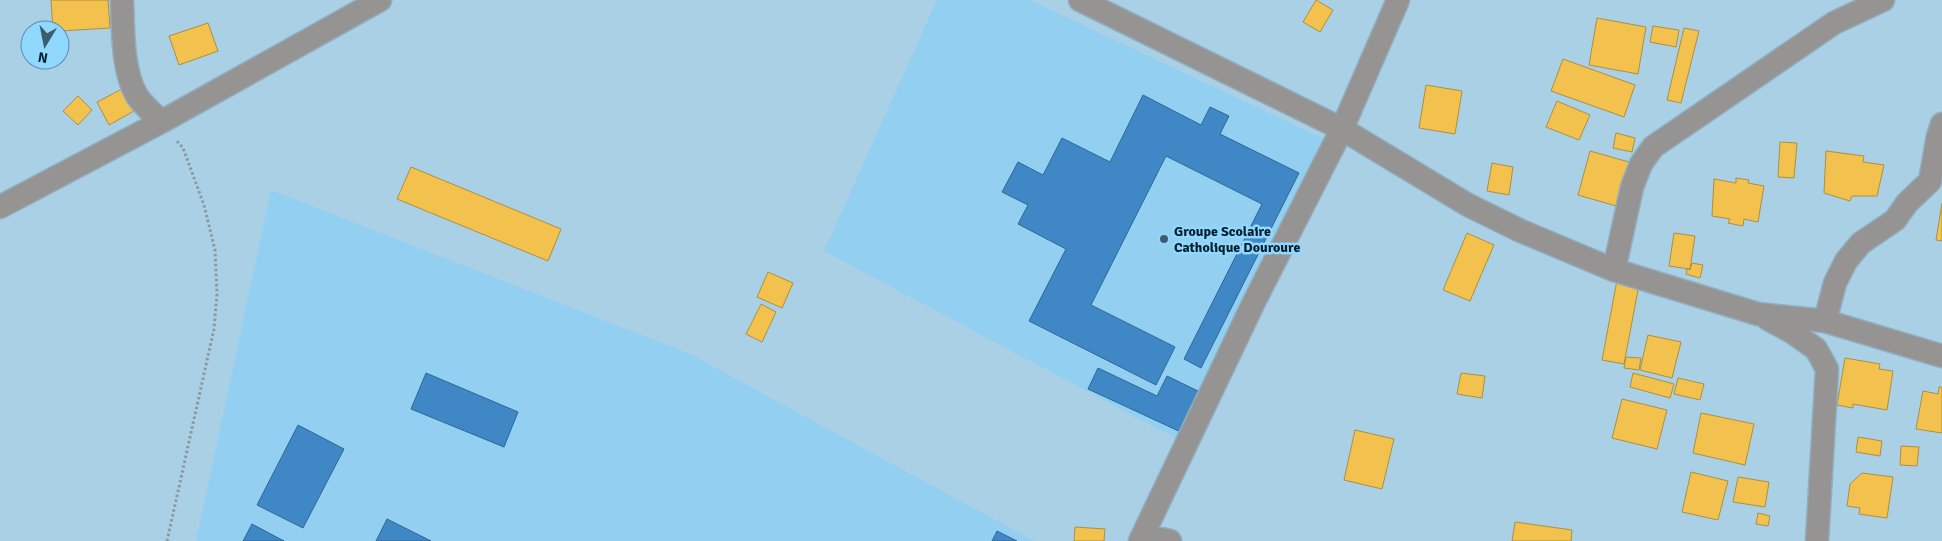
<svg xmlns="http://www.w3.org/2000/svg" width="1942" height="541" viewBox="0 0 1942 541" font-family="Signika,sans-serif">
<rect width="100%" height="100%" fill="#aad0e6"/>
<path fill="#92cff0" d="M937 0H1030L1328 141 1177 439 824 251Z
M271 190 690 354 1034 541H196Z"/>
<path fill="#f2c14e" stroke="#aa9044" d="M51 0H108L110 28 60 31V30H53Z
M1316 0 1333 10 1320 32 1303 22Z
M1597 18 1646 27 1638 74 1589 65Z
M208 23 218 51 179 65 169 36Z
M1653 26 1679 30 1676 47 1650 42Z
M1684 28 1699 31 1681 103 1667 100Z
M1563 59 1635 85 1624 117 1551 91Z
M1426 85 1462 91 1455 134 1419 128Z
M122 89 134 111 109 125 97 102Z
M78 96 92 110 78 125 63 111Z
M1557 101 1590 115 1579 140 1546 127Z
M1616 133 1635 138 1632 152 1613 148Z
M1780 142 1797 143 1794 178 1778 177Z
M1590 151 1629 162 1616 206 1578 195Z
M1826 151 1864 156 1863 162 1884 165 1877 196H1852L1850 201 1824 193Z
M1492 163 1513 167 1509 195 1487 191Z
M411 167 561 229 548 261 397 199Z
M1736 178 1749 180 1748 183 1764 186 1758 222 1744 219 1743 226 1728 223 1730 219 1712 216 1714 179 1736 183Z
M1942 203V241L1936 240Z
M1467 233 1494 245 1470 301 1443 290Z
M1674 233 1695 236 1690 269 1669 266Z
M1692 263 1703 265 1700 278 1686 274 1687 269 1690 270Z
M768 272 793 283 782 308 757 297Z
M1617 280 1639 285 1624 364 1602 360Z
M761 304 776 312 762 342 746 334Z
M1648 335 1681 342 1672 378 1640 370Z
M1626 357 1641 358 1639 370 1624 368Z
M1845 358 1880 364 1879 369 1893 371 1887 410 1853 404V408L1837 405Z
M1461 373 1485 376 1482 398 1457 394Z
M1633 373 1674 384 1670 398 1630 387Z
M1678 378 1704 384 1700 400 1674 394Z
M1939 387H1942V433L1916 429 1923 391 1938 394Z
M1622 399 1667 410 1657 449 1612 438Z
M1701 413 1754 424 1745 465 1693 453Z
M1355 430 1394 439 1382 489 1344 480Z
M1858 437 1882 441 1880 456 1856 452Z
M1901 446 1919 447 1917 466 1900 465Z
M1691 472 1728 481 1718 520 1682 512Z
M1862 473 1893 477 1887 518 1859 514 1860 508 1847 506 1850 484Z
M1738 477 1769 482 1765 507 1733 502Z
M1758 513 1770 516 1768 526 1756 524Z
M1515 522 1572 530 1571 541H1512Z
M1075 527 1105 529 1104 541H1074Z"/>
<path fill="#3f88c5" stroke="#2d6897" d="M1143 95 1201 125 1210 107 1229 116 1220 134 1299 173 1201 368 1184 359 1262 204 1166 156 1091 305 1175 347 1156 385 1029 321 1066 249 1018 224 1028 205 1002 192 1018 162 1043 175 1062 138 1110 162Z
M1098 368 1157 396 1167 376 1202 393 1183 433 1088 389Z
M426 373 518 412 504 447 411 409Z
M298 425 344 449 303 528 257 505Z
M387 519 431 541H376Z
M252 524 284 541H243Z
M997 531 1017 541H992Z"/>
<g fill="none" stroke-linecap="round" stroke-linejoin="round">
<defs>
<path id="minor" d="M122 0C123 28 122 71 137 96 143 105 153 113 161 122
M1080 0 1342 129 1468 205 1521 231 1614 270 1758 314 1825 321 1942 356
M0 207 161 122 380 0
M1614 270 1632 187 1641 164 1653 147 1834 23 1883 0
M1768 319 1792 332 1816 349 1827 369 1817 541
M1825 321 1835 283 1846 261 1861 243 1895 220 1907 203 1930 181 1938 136 1942 124
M1143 535 1170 541
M1140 541 1254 302 1342 129 1398 0"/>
</defs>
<use href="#minor" stroke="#91aec0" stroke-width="25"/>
<path stroke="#8c989e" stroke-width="3" stroke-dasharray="2.5 2.5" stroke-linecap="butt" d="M167 541 214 329 217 294 215 250 204 205 183 148 176 140"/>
<use href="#minor" stroke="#969492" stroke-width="22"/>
</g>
<circle fill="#3d5d6e" stroke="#91d8fe" stroke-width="2" cx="1164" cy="239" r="5"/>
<g text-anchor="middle" stroke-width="5" stroke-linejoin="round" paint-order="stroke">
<g font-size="14" font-weight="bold" fill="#021f2d" stroke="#91d8fe" text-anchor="start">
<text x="1174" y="236">Groupe Scolaire<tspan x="1174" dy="16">Catholique Douroure</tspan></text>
</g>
</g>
<g transform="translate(45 45) rotate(190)"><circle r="24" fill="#91d8fe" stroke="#588eaa"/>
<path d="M0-4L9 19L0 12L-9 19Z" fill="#3d5d6e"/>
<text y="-8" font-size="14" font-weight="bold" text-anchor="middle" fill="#021f2d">N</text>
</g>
</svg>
